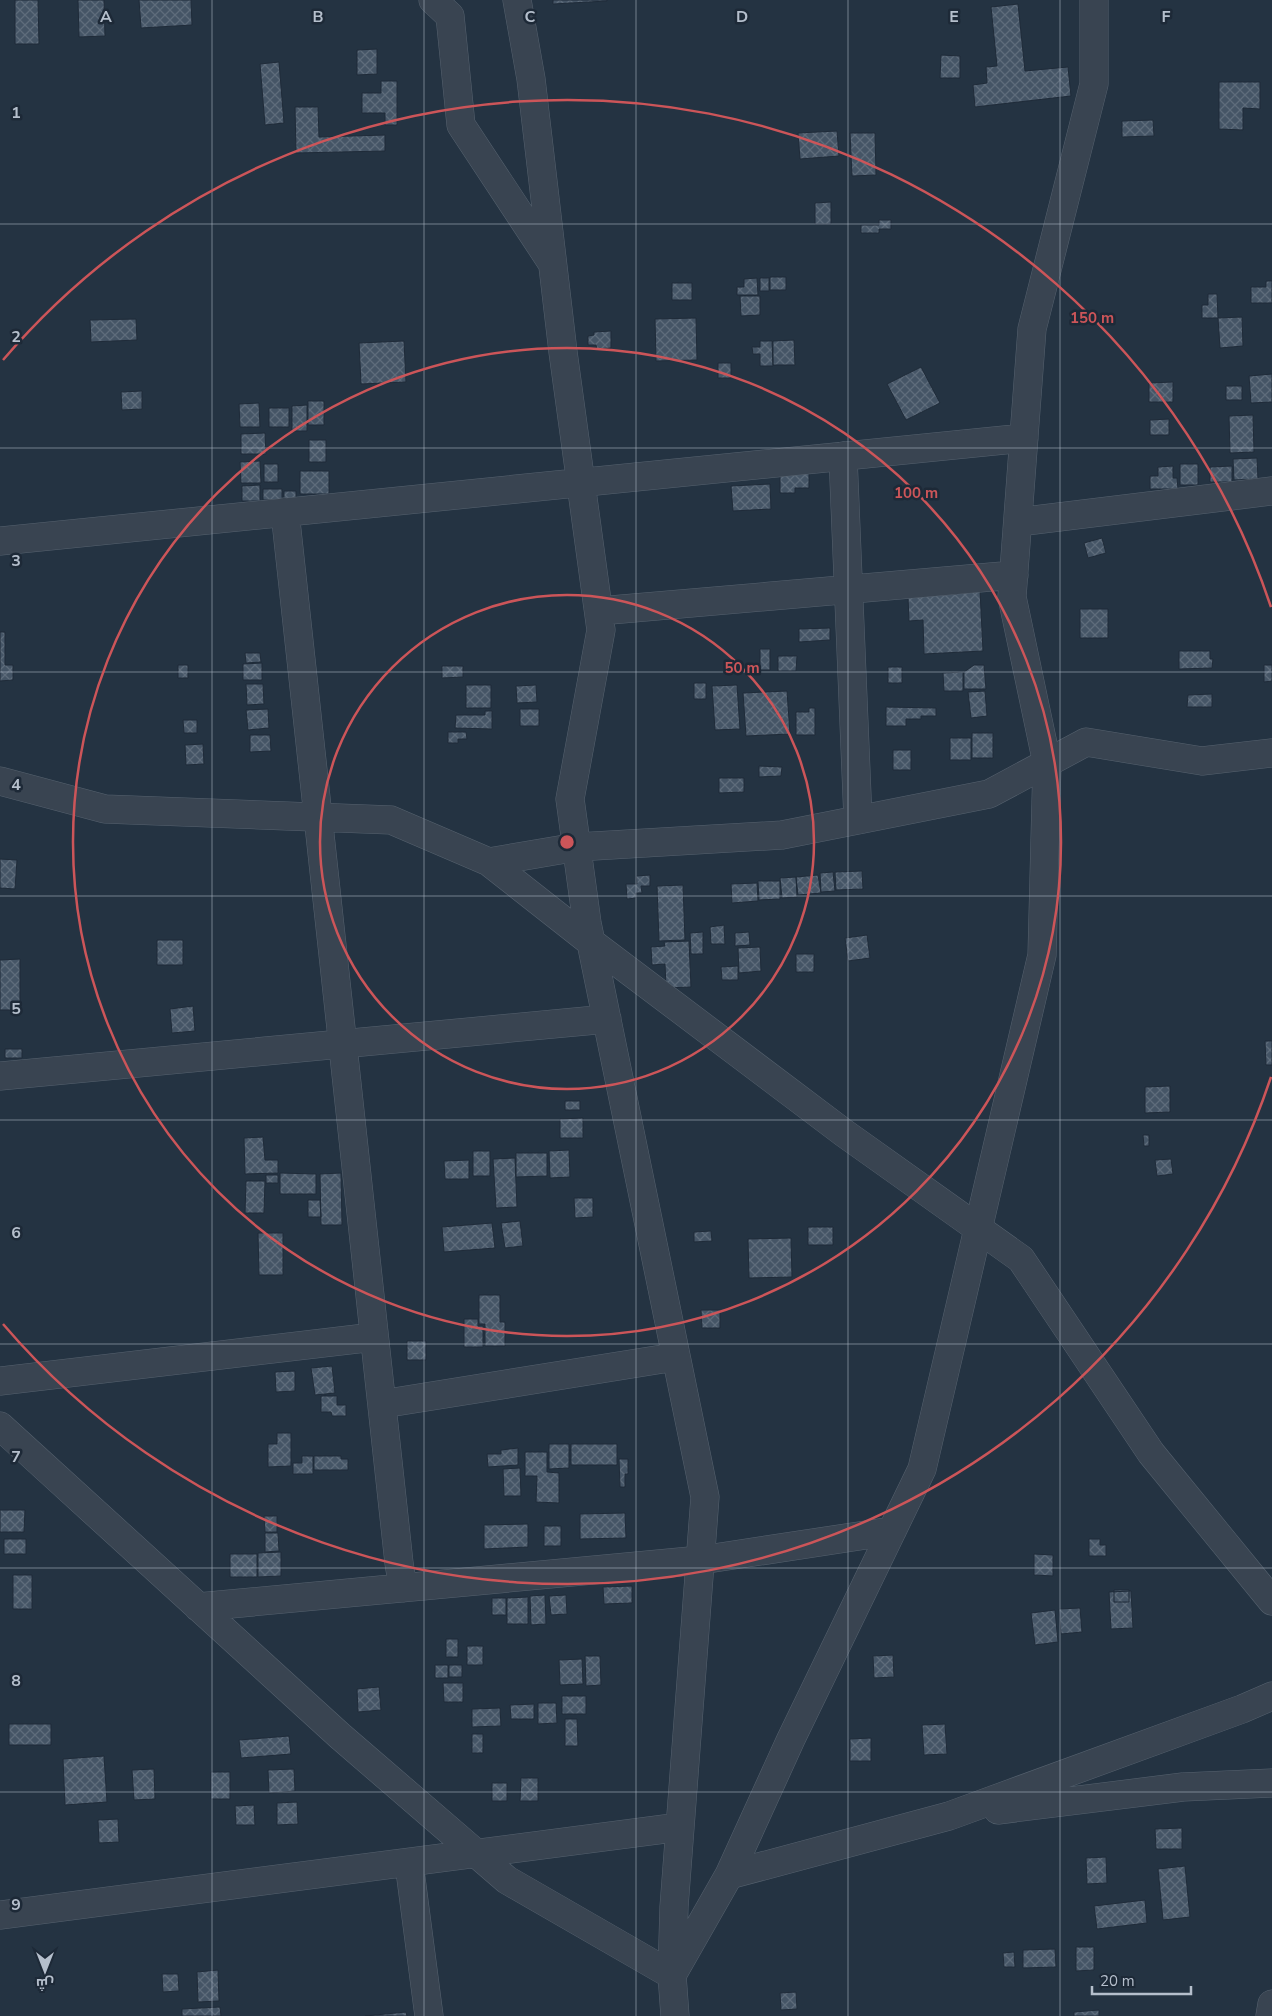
<svg xmlns="http://www.w3.org/2000/svg" width="1272" height="2016" viewBox="0 0 1272 2016" font-family="'Nunito Sans',Cairo,sans-serif">
<defs>
<pattern id="building-cross-hatch" width="8" height="8" patternUnits="userSpaceOnUse" patternTransform="scale(1.25)"><rect width="8" height="8" fill="#455566"/><path d="M0 0l8 8M0 8l8-8" fill="none" stroke="#5e6c7b"/></pattern>
</defs>
<rect width="100%" height="100%" fill="#243342"/>
<path fill="url(#building-cross-hatch)" stroke="#1f2b39" d="M15 0H38L39 44H15Z
M78 0H104L105 36 79 37Z
M139 0H191L192 25 141 28Z
M553 0H607V1L553 4Z
M1018 4 1025 71 1068 67 1071 96 975 107 973 85 987 83 986 67 997 66 991 7Z
M377 49V74L357 75V50Z
M941 55 960 56V78H940Z
M279 62 284 123 265 125 260 64Z
M381 81H397V125H385V113H362V93H381Z
M1219 82H1260V109L1243 108V130L1219 129Z
M295 107H318L319 137 385 135V151L296 153Z
M1153 120 1154 136 1122 137V121Z
M837 131 839 156 800 159 798 133Z
M850 133H875L876 175 852 176Z
M831 202V224H815V203Z
M879 220H891V229H879V233H861V225H879Z
M770 277H786V290H770Z
M757 278 758 295H737V287H744V279Z
M760 278H769V291H760Z
M1266 281H1272V303H1251V287H1266Z
M672 283H692V300H672Z
M1208 294H1217L1218 318H1202V305H1208Z
M740 296H760V315L741 316Z
M1242 317 1243 346 1220 348 1218 318Z
M696 318 697 360 656 361 655 319Z
M136 319 137 340 91 342 90 320Z
M611 331V348L597 349 596 345H588V336L594 335V332Z
M794 340 795 365H773V341Z
M404 341 406 382 361 384 359 343Z
M760 341H772L773 366H760V354H753L752 347H760Z
M718 363H731V378H718Z
M921 367 940 403 906 420 887 384Z
M1272 374V402L1251 403 1249 376Z
M1173 382V402H1149V383Z
M1226 386H1242V400H1226Z
M142 391V409L122 410 121 392Z
M308 401H324V425H308Z
M259 403 260 427H240L239 404Z
M307 405V431H292V406Z
M269 408H289V427H269Z
M1253 415 1254 452 1230 453 1229 416Z
M1169 419V435H1150V420Z
M265 433 266 454H241V434Z
M309 440H326V462H309Z
M1257 458 1258 479 1234 480 1233 459Z
M260 461 261 483H241L240 462Z
M264 464H278V482H264Z
M1180 464H1198V485H1180Z
M1173 466V478H1177L1178 489H1150V476H1158V467Z
M1232 466V482H1210V467Z
M300 471H329V494H300Z
M793 471H809V488H795V493H780V475H793Z
M770 484 771 509 733 511 731 486Z
M260 485V501H242V486Z
M263 489H282V500H263Z
M284 491H296V501H284Z
M1102 538 1106 553 1088 558 1084 543Z
M980 590 983 651 924 654 923 620 909 621 908 597 957 594V591Z
M1080 609H1108V638H1080Z
M830 628V640L799 642V629Z
M0 632H5V665H13V680L0 681Z
M760 649H770V670H760Z
M1179 651H1210V659H1213L1212 668 1179 669Z
M245 653H260L261 662 246 663Z
M778 656H797L796 671H778Z
M262 663V680H243V664Z
M178 665H188V678H178Z
M974 665H984L986 689H964V672Z
M1264 665H1272V681L1264 682Z
M442 666H463V677L442 678Z
M888 667H902V683H888Z
M963 672V691H944L943 673Z
M694 683H706V699H694Z
M246 684H263L264 704 247 705Z
M466 685H491V708H466Z
M536 685 537 702 517 703 516 686Z
M737 685 740 729 715 730 712 686Z
M787 691 790 734 746 736 743 693Z
M985 691 987 716 971 718 968 692Z
M1212 694V707H1187L1188 695Z
M886 707 936 708V716H921V719H906V726H886Z
M809 708H815V735H796V712H809Z
M268 709 269 728 248 730 246 710Z
M520 709H539V726H520Z
M485 711H492V729L455 728 456 715H485Z
M183 720H197V733H184Z
M448 732H466L467 739H458V743H448Z
M972 733H993V758H972Z
M250 735H270L271 751 250 752Z
M950 738H971V760H950Z
M203 744 204 764 186 765 185 745Z
M893 750H911V770H893Z
M759 766 782 767 781 776 759 777Z
M719 778H744V792L719 793Z
M0 859 17 860 15 889 0 888Z
M862 871 863 889 836 890 835 872Z
M833 872 835 891 821 892 820 873Z
M650 875V886H641L642 893H636V898L627 899 626 884H637L636 876Z
M818 875 821 893 798 895 796 877Z
M796 877 797 897 782 898 780 878Z
M758 881H780V899L759 900Z
M757 883 758 901 732 903 731 884Z
M683 885 685 940 659 941 657 886Z
M724 925 725 944H711L710 927Z
M703 932V954H691L690 933Z
M749 932 750 945 735 946V933Z
M867 935 870 958 848 961 845 938Z
M157 940H183V965H157Z
M689 941 691 987 666 988 665 964 652 965 651 947 665 946 664 942Z
M760 947 761 971 739 973 738 948Z
M796 954H814V972H796Z
M20 959V1010H0V960Z
M738 966V980H722L721 967Z
M193 1006 195 1031 172 1033 170 1009Z
M1265 1041H1272V1065H1266Z
M5 1049H22V1058H5Z
M1170 1086V1112L1145 1113V1087Z
M565 1101H580V1110H565Z
M583 1118V1138H560V1119Z
M1143 1135H1149V1146H1144Z
M263 1137 265 1160H278V1173L245 1174 244 1138Z
M569 1150 570 1177 550 1178 549 1151Z
M473 1151H490V1176H473Z
M516 1153H547V1176L516 1177Z
M515 1158 517 1207 496 1208 493 1159Z
M1171 1159 1173 1174 1157 1176 1155 1160Z
M469 1160V1179H445L444 1161Z
M280 1173 316 1174V1194H280Z
M341 1173 342 1225H321L320 1174Z
M266 1175H278V1183H266Z
M246 1181H265L264 1213H245Z
M574 1198H593V1217L575 1218Z
M308 1200H320L321 1217H308Z
M520 1221 523 1246 505 1248 501 1223Z
M492 1223 495 1248 444 1252 442 1227Z
M808 1227H833V1245H808Z
M711 1231 712 1241 694 1242V1232Z
M258 1233H283V1275H259Z
M791 1238 792 1277 749 1278 748 1239Z
M479 1295H500V1322H505V1346H485V1324H479Z
M701 1310H720V1328H702Z
M464 1319H478V1326H483V1347H464Z
M407 1341H426V1360H407Z
M332 1366 335 1393 315 1395 311 1368Z
M295 1371V1391L276 1392 275 1372Z
M321 1396H337V1405H346V1416H332L331 1412H321Z
M277 1433H291V1466L268 1467V1444H277Z
M549 1444H569V1468L549 1469Z
M571 1444H617V1465H571Z
M518 1448V1465L488 1467 487 1454H501V1450Z
M525 1452H547V1472L559 1473V1503L536 1502 537 1476H525Z
M302 1456H313V1474H293V1463H302Z
M314 1456H341V1459H348V1470H314Z
M619 1459H628V1474H625V1487H620Z
M520 1468 521 1496H504L503 1469Z
M0 1510H25L24 1532H0Z
M625 1513 626 1538 580 1539V1514Z
M264 1516H277V1532H265Z
M528 1524V1547L484 1549V1525Z
M544 1526H561V1546H544Z
M265 1533H278L279 1551 265 1552Z
M4 1539H26V1554H4Z
M1089 1539H1100V1545H1106V1556H1089Z
M281 1552V1576L258 1577V1553Z
M230 1554H257V1577H230Z
M1034 1554 1053 1555V1576L1034 1575Z
M13 1575H32V1609H13Z
M632 1586V1603L604 1604 603 1587Z
M1114 1590H1129V1602H1114Z
M1131 1591 1133 1628 1111 1629 1109 1592Z
M545 1595 546 1624 531 1625 530 1596Z
M566 1595 567 1614 551 1615 549 1596Z
M528 1597V1624H507V1598Z
M492 1598H506V1615H492Z
M1080 1608 1082 1632 1061 1634 1059 1609Z
M1055 1610 1058 1642 1035 1645 1031 1613Z
M446 1639H458V1657H446Z
M467 1646H483V1665H467Z
M893 1655 894 1677 874 1678 873 1656Z
M585 1656H600L601 1685 586 1686Z
M582 1659 583 1684 560 1685 559 1660Z
M435 1665H448V1678H435Z
M449 1665H462V1677H449Z
M443 1683H463V1702H444Z
M379 1687 381 1710 358 1712 357 1689Z
M562 1696H586V1714H562Z
M538 1703H556L557 1723 538 1724Z
M534 1704V1719H511L510 1705Z
M500 1708 501 1726 472 1727V1709Z
M565 1719H577L578 1746H565Z
M9 1724H51V1745H9Z
M945 1724 947 1754 924 1755 922 1725Z
M472 1734H483V1753H472Z
M289 1736 291 1754 241 1758 239 1740Z
M871 1738V1761H850V1739Z
M104 1756 107 1802 65 1805 63 1759Z
M154 1769 155 1799 134 1800 132 1770Z
M294 1769 295 1791 269 1793 268 1770Z
M211 1772H230V1799H211Z
M521 1778H538V1801H520Z
M492 1783H507V1801H492Z
M297 1802 298 1824 277 1825V1803Z
M254 1805 255 1825H236L235 1806Z
M118 1819 119 1842 99 1843 98 1820Z
M1182 1828V1849H1156L1155 1829Z
M1106 1857 1107 1883 1087 1884 1086 1858Z
M1185 1866 1190 1917 1163 1920 1158 1869Z
M1145 1900 1147 1923 1097 1929 1094 1906Z
M1076 1947H1094V1970L1076 1971Z
M1055 1949 1056 1967 1023 1968V1950Z
M1014 1952 1015 1967H1004L1003 1953Z
M218 1970 219 2001 198 2002 197 1972Z
M162 1974H178L179 1991 163 1992Z
M796 1992 797 2009 781 2010 780 1993Z
M220 2007 221 2016H182V2009Z
M1099 2010V2016H1074V2012Z
M406 2012 407 2016H365Z"/>
<g fill="none" stroke-linecap="round" stroke-linejoin="round">
<defs>
<path id="minor" d="M433 0 450 16 461 125 550 260
M843 456 858 820
M285 512 399 1563 403 1588
M1018 522 1272 491
M0 541 1024 438
M599 611 1014 575
M0 781 105 809 391 820 489 862 592 943 844 1133 1021 1259 1151 1453 1272 1601
M489 862 577 847 782 835 989 794 1086 742 1202 761 1272 753
M0 1076 607 1019
M0 1381 374 1337
M382 1404 675 1357
M0 1426 340 1736 507 1880 672 1975 674 1907 705 1497 587 923 570 799 601 630 563 352 531 79 517 0
M198 1607 701 1560 892 1531
M998 1810 1183 1787 1272 1783
M409 1863 429 2016
M729 1875 791 1739 922 1469 1042 955 1047 763 1012 597 1032 329 1094 84V0
M0 1915 680 1827
M675 2016 672 1975 729 1875 949 1816 1242 1709 1272 1696
M1270 2016 1272 2004"/>
</defs>
<use href="#minor" stroke="#56626f" stroke-width="29"/>
<use href="#minor" stroke="#394451" stroke-width="28"/>
</g>
<path fill="none" stroke="#b5bfcc" stroke-width="1" stroke-opacity="0.55" d="M212 0V2016M424 0V2016M636 0V2016M848 0V2016M1060 0V2016M0 224H1272M0 448H1272M0 672H1272M0 896H1272M0 1120H1272M0 1344H1272M0 1568H1272M0 1792H1272"/>
<g fill="none" stroke="#cc5559" stroke-width="2.5">
<circle cx="567" cy="842" r="247"/>
<circle cx="567" cy="842" r="494"/>
<path d="M1271 1077A742 742 0 0 1 3 1324M3 360A742 742 0 0 1 1271 607"/>
</g>
<g font-size="16" text-anchor="middle" font-weight="bold" fill="#b5bfcc" stroke="#1d2937" stroke-width="5" stroke-linejoin="round" paint-order="stroke">
<text x="106" y="22">A</text>
<text x="318" y="22">B</text>
<text x="530" y="22">C</text>
<text x="742" y="22">D</text>
<text x="954" y="22">E</text>
<text x="1166" y="22">F</text>
<text x="16" y="118">1</text>
<text x="16" y="342">2</text>
<text x="16" y="566">3</text>
<text x="16" y="790">4</text>
<text x="16" y="1014">5</text>
<text x="16" y="1238">6</text>
<text x="16" y="1462">7</text>
<text x="16" y="1686">8</text>
<text x="16" y="1910">9</text>
</g>
<circle cx="567" cy="842" r="8" fill="#cc5559" stroke="#1d2937" stroke-width="2.5"/>
<g font-size="15" text-anchor="middle" font-weight="bold" fill="#cc5559" stroke="#1d2937" stroke-width="5" stroke-linejoin="round" paint-order="stroke">
<text x="1092" y="323">150 m</text>
<text x="916" y="498">100 m</text>
<text x="742" y="673">50 m</text>
</g>
<g transform="translate(45 1971) rotate(180)" stroke="#1d2937" stroke-width="4" paint-order="stroke">
<path d="M0-4L9 19L0 12L-9 19Z" fill="#b5bfcc"/>
<text y="-8" font-size="14" font-weight="bold" text-anchor="middle" fill="#b5bfcc">ش</text>
</g>
<path d="M1092 1986v8h99v-8" fill="none" stroke="#b5bfcc" stroke-width="2.5"/>
<text x="1100" y="1986" font-size="15" fill="#b5bfcc" stroke="#1d2937" stroke-width="4" paint-order="stroke">20 m</text>
</svg>
